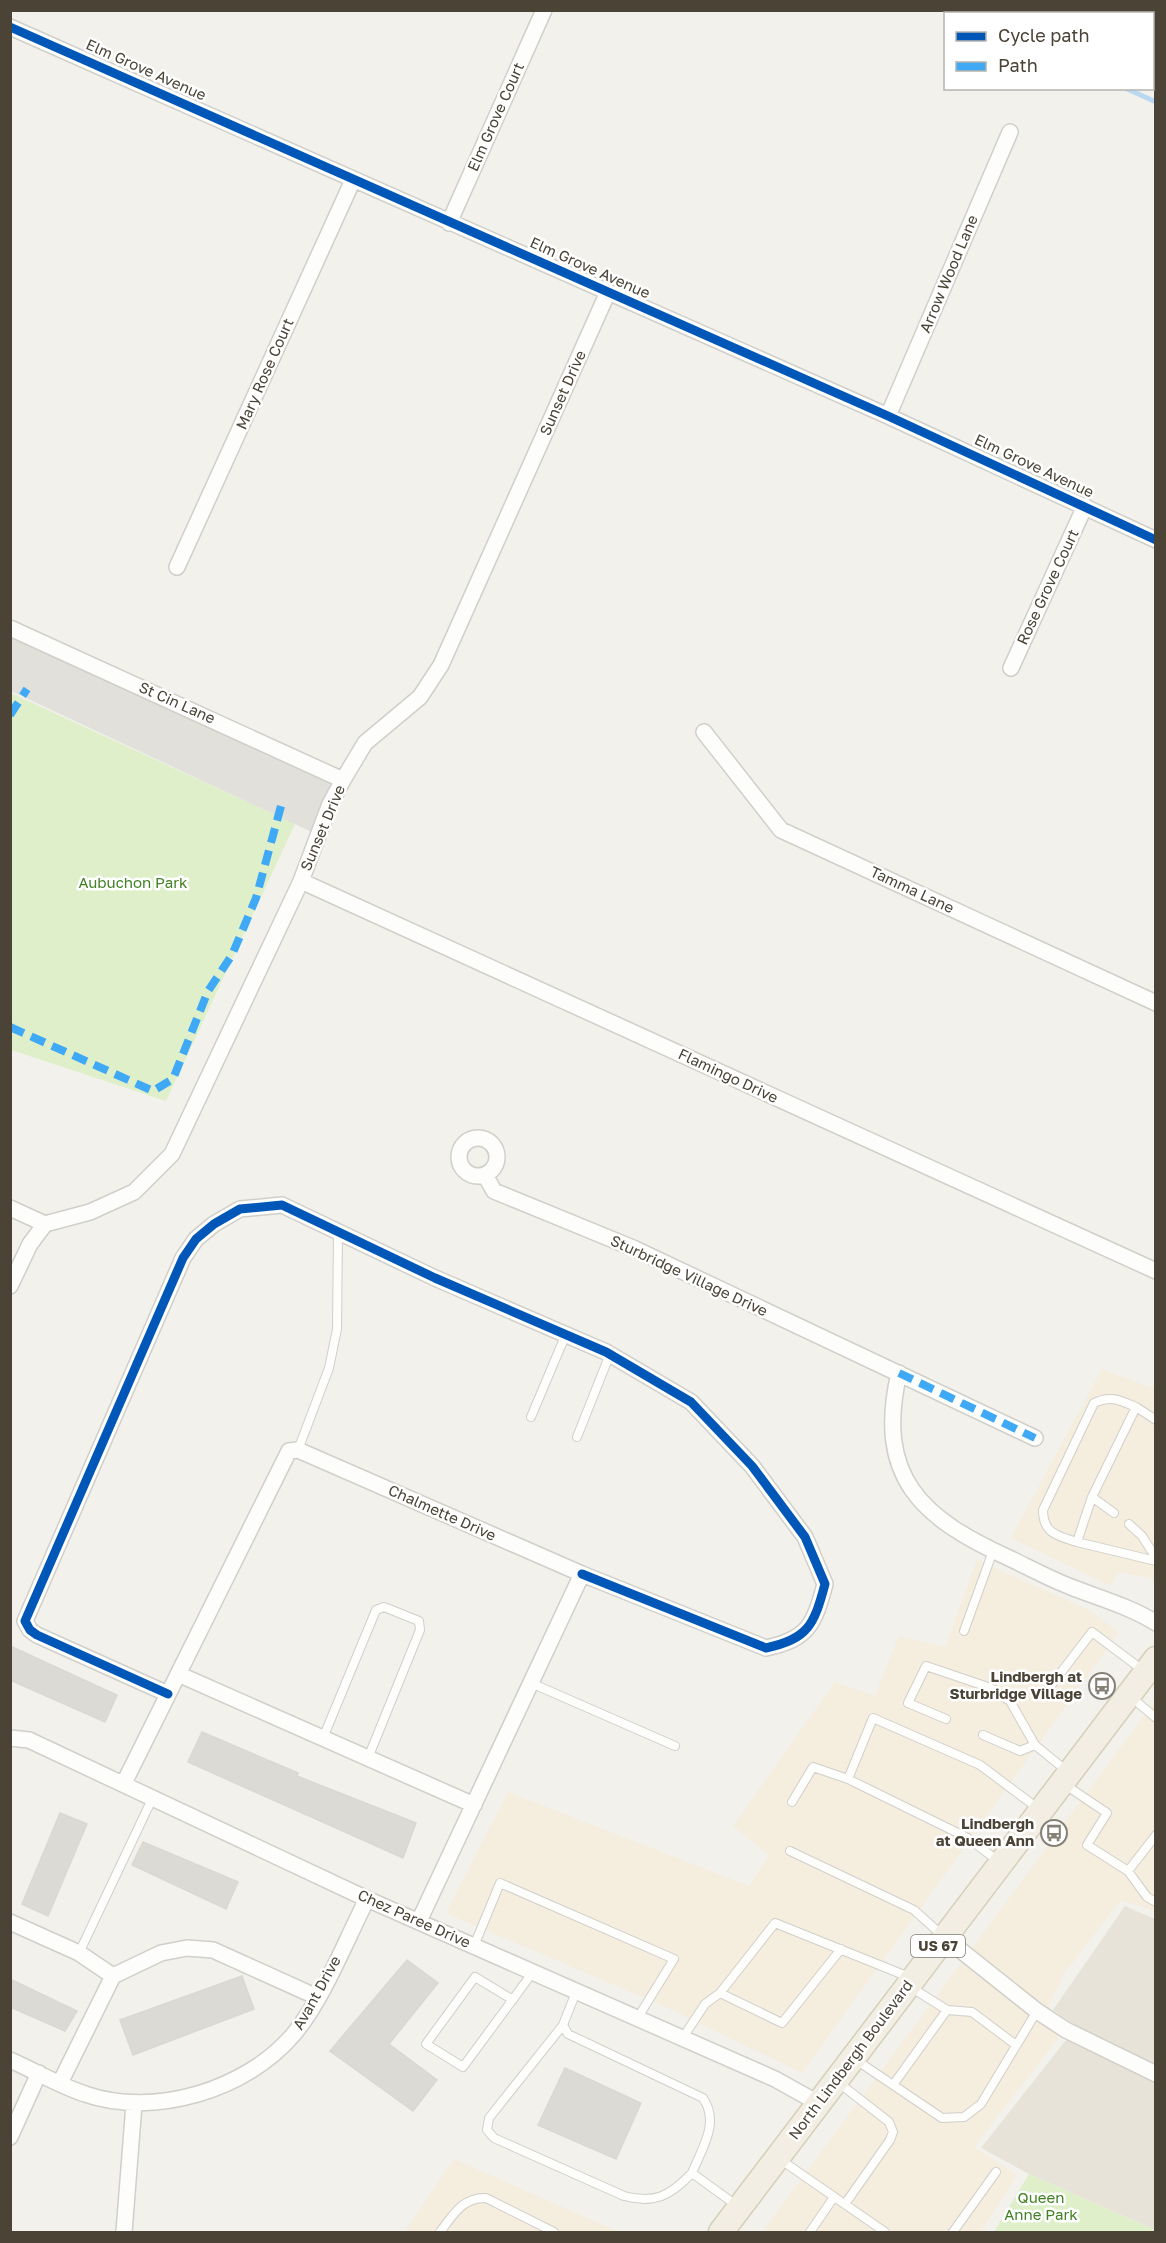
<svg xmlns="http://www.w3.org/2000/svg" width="1166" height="2243" viewBox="0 0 1166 2243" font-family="'Golos Text',sans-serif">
<rect width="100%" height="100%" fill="#f2f1ec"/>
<path fill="#e7e3d9" d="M1125 1906 1155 1919V2230L1029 2174 981 2148 1077 2026 1053 2010Z"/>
<path fill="#f5edde" d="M1102 1369 1155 1389V1579L1118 1572 1111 1586 1011 1538Z
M977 1560 1089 1610 1119 1632 802 2073 668 2008 446 1913 508 1792 749 1886 769 1855 733 1826 835 1682 875 1696 899 1636 945 1647Z
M1155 1701V1911L1121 1900 1065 1972 1048 2006 1059 2037 974 2147 1017 2175 981 2232H762Z
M454 2159 619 2232H404Z"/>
<path fill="#deefca" d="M11 693 295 824 166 1101 11 1050Z
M1029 2174 1155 2230V2232H994Z"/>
<path fill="#e2e0db" d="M11 628 343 780 318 835 11 691Z"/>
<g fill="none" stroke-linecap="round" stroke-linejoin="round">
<path stroke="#b9d9f3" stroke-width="5" d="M955 10 962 14
M1152 42 1156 40
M1125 88 1156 102"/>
</g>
<path fill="#dcdad4" stroke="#dbd8d2" stroke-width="1.5" d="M10 1646 117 1695 105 1722 10 1680Z
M202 1732 298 1773 297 1776 416 1823 403 1858 188 1762Z
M60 1813 87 1824 48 1916 22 1904Z
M143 1842 238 1882 226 1909 132 1865Z
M407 1960 438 1983 389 2044 437 2080 413 2111 330 2051Z
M242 1976 254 2009 133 2055 120 2020Z
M10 1979 77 2011 65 2031 10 2007Z
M565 2068 641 2103 616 2159 538 2125Z"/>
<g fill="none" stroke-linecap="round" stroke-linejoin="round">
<defs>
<path id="service" d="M531 1417 566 1334
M1156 1420 1136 1407 1092 1497 1077 1542 1156 1561
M577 1437 610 1354
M298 1450 329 1368 337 1329 338 1231
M1092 1497 1114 1513
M1129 1524 1142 1536 1156 1558
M1077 1542C1057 1536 1043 1533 1043 1510L1094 1403C1111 1395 1120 1400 1136 1407
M964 1631 993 1551
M531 1683 675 1746
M1046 1692 1092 1632 1144 1671
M1131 1697 1156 1718
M946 1719 908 1703 926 1666 991 1688 1010 1701 1035 1745 1068 1772
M983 1735 1020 1751 1035 1745
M323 1738 376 1610 384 1607 419 1621 420 1630 368 1758
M1064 1784 1107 1813 1087 1845 1128 1871 1156 1835
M792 1802 813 1767 848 1779
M790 1851 914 1910 943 1936
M998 1861 968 1838 848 1779 873 1718 980 1765 1040 1810
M1128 1871 1147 1897 1156 1902
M474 1946 500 1883 674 1959 637 2019
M79 1953 153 1797
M912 1988 947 2010 972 2012 1016 2045
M576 1992 563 2025 568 2034 703 2098C720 2123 702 2148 692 2173L736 2205
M720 1993 782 2023 841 1949
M513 2000 475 1977 426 2044 463 2067 533 1972
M563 2025 489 2118 487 2130 494 2138 624 2196C655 2204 670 2196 692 2173
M682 2039 705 2004 720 1993 775 1923 909 1977
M856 2060 942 2118 964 2117 981 2104 1037 2011
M839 2083 889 2122 893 2132 890 2140 845 2204
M893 2085 947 2010
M781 2160 885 2232
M440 2232C453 2215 463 2197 486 2198L554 2232
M810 2232 834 2197
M953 2232 996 2172"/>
<path id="minor" d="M10 27 888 416 1156 540
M449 223 544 10
M888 416 1010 132
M177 567 353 180
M10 628 343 780
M1011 668 1085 506
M704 732 781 830 1156 1003
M301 881 1156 1271
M459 1157a19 19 0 1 1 38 0a19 19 0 1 1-38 0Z
M485 1175 494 1191 633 1248 1035 1438
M10 1208 45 1224
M10 1286 30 1244 45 1224 90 1212 134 1192 172 1154 301 881 330 804 343 780 365 743 420 697 441 665 608 292
M899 1373C875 1477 921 1518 1009 1558 1030 1568 1050 1579 1071 1587 1099 1598 1131 1607 1156 1623
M178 1674 474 1805
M168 1694 37 1635 30 1630 25 1621 183 1258 196 1239 214 1224 240 1209 282 1205 435 1278 606 1352 691 1402 752 1466 805 1537 825 1584C814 1625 808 1639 766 1648L582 1574
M10 1738 29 1740 367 1899 775 2079 818 2103
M124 1783 289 1451 298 1450 582 1574 419 1921
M10 1922 79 1953 113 1976
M944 1937 1037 2011 1066 2030 1156 2074
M10 2060C35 2071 60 2086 85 2094 154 2118 246 2090 293 2035 324 1998 345 1942 367 1899
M60 2083 113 1976 161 1953 187 1948 213 1950 317 1997
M10 2137 39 2073
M124 2232 134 2104"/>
<path id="primary" d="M721 2232 1156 1659"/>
</defs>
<use href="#service" stroke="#d0cfc9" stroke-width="10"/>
<use href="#minor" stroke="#d0cfc9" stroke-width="18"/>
<use href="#primary" stroke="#d6cfb8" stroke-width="27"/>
<use href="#service" stroke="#fdfdfc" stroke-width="8"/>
<use href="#minor" stroke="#fdfdfc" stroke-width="15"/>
<use href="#primary" stroke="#f2eee4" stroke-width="24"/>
<path stroke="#3fa9f5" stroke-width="8" stroke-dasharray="15 8" stroke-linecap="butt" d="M10 715 27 689
M10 1027 153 1091 173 1079 208 991 232 955 256 898 281 806
M899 1373 1035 1438"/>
<defs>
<path id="cycleway" d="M10 27 888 416 1156 540
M168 1694 37 1635 30 1630 25 1621 183 1258 196 1239 214 1224 240 1209 282 1205 435 1278 606 1352 691 1402 752 1466 805 1537 825 1584C814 1625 808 1639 766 1648L582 1574"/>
</defs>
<use href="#cycleway" stroke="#fff" stroke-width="13"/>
<use href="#cycleway" stroke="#0057b8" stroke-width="9"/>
</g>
<defs>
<symbol id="bus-ring" viewBox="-11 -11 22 22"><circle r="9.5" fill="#fff" stroke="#858076" stroke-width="1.5"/><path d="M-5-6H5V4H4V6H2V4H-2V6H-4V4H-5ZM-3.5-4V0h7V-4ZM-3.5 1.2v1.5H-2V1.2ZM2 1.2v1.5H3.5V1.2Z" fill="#858076"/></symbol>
</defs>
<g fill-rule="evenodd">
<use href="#bus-ring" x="1087" y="1671" width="30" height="30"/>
<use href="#bus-ring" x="1039" y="1818" width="30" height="30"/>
</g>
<g text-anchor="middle" stroke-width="5" stroke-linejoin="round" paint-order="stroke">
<rect fill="#fff" stroke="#807b72" stroke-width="1.5" x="911" y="1935" width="54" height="22" rx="4.5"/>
<g font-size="14" font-weight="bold" fill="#4a4336">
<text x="938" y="1951">US 67</text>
</g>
<g font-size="15" fill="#4a4336" stroke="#fff">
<text transform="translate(146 70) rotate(24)" y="5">Elm Grove Avenue</text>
<text transform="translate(496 117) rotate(-66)" y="5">Elm Grove Court</text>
<text transform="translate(590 268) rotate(24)" y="5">Elm Grove Avenue</text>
<text transform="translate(949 274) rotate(-67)" y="5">Arrow Wood Lane</text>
<text transform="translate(265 374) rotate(-66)" y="5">Mary Rose Court</text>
<text transform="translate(563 393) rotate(-66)" y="5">Sunset Drive</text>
<text transform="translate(1034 466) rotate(25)" y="5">Elm Grove Avenue</text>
<text transform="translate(1048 587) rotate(-65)" y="5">Rose Grove Court</text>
<text transform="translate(177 703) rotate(24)" y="5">St Cin Lane</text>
<text transform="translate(323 828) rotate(-67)" y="5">Sunset Drive</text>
<text transform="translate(912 890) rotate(25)" y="5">Tamma Lane</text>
<text transform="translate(728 1076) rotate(25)" y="5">Flamingo Drive</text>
<text transform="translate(689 1276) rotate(25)" y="5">Sturbridge Village Drive</text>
<text transform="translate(442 1513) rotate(24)" y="5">Chalmette Drive</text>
<text transform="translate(414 1919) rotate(24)" y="5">Chez Paree Drive</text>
<text transform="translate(317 1993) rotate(-61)" y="5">Avant Drive</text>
<text transform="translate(851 2060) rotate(-53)" y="5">North Lindbergh Boulevard</text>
</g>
<g font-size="15" fill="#428124" stroke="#fff">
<text x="133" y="888">Aubuchon Park</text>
<text x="1041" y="2203">Queen<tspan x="1041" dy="17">Anne Park</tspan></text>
</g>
<g font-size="15" font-weight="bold" fill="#4a4336" stroke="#fff" text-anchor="end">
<text x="1082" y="1682">Lindbergh at<tspan x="1082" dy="17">Sturbridge Village</tspan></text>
<text x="1034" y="1829">Lindbergh<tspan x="1034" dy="17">at Queen Ann</tspan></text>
</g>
</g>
<rect width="1166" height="2243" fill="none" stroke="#4a4336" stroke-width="24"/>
<rect x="944" y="12" width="210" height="78" fill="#ffffff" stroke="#b7b4af" stroke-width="1.5"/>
<rect x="956" y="32" width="30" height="9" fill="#0057b8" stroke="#b7b4af" stroke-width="1.5"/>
<text x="998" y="42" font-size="18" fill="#4a4336">Cycle path</text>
<rect x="956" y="62" width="30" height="9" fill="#3fa9f5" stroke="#b7b4af" stroke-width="1.5"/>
<text x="998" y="72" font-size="18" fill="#4a4336">Path</text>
</svg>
